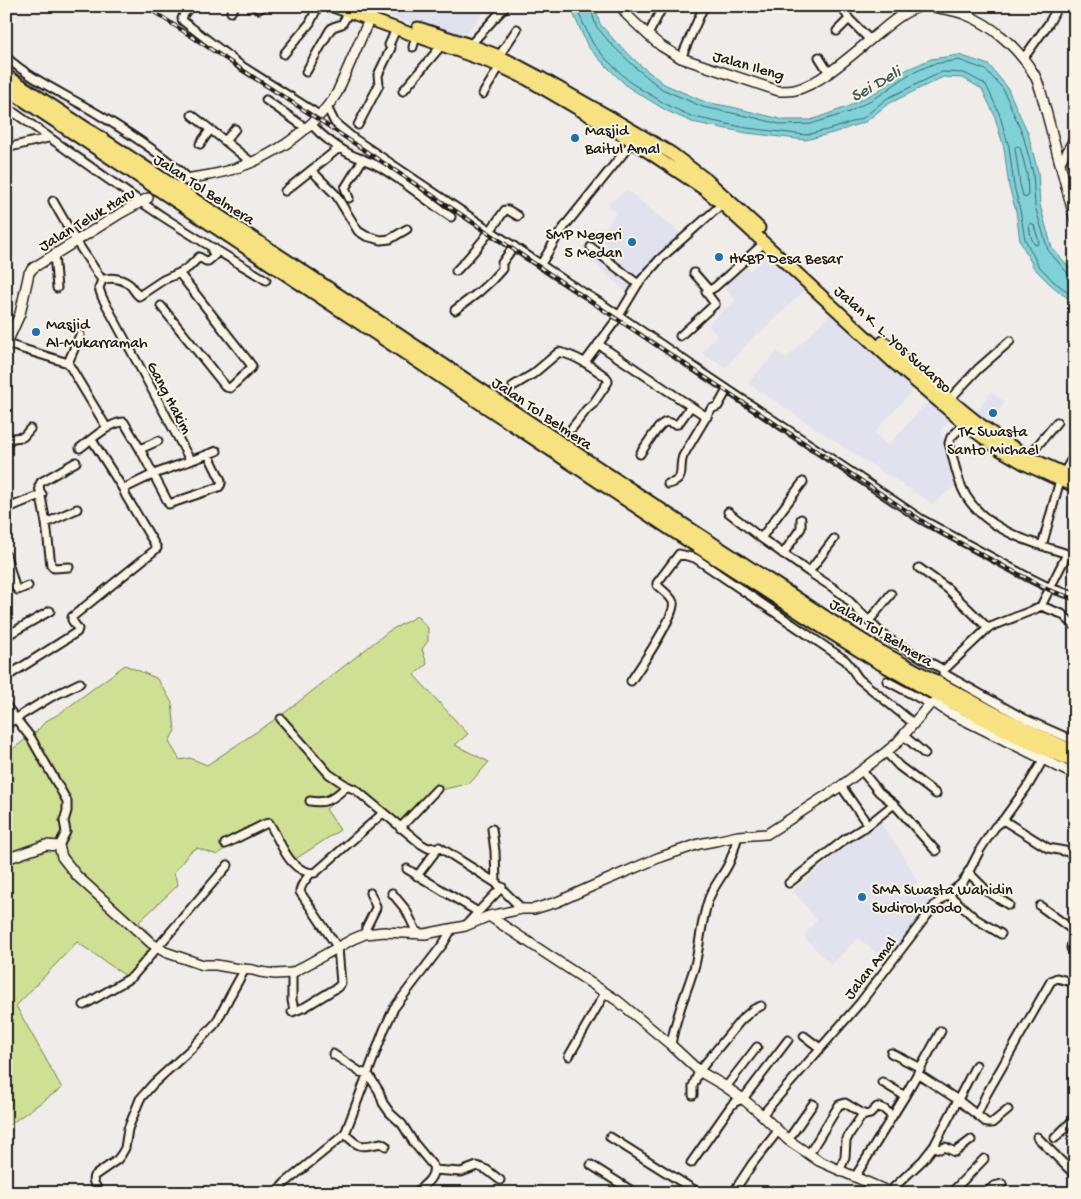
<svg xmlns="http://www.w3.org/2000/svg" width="1081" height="1199" viewBox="0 0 1081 1199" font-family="'Gochi Hand',sans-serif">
<rect width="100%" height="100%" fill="#f0ece9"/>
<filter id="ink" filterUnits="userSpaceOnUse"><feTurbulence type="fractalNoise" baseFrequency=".02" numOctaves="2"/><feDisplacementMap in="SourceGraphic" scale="10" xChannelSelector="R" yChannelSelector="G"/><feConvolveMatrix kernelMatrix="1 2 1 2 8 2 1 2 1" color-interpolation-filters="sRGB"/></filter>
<g filter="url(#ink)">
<path fill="#e2e2ee" d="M363 6H489L460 41Z
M627 190 680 233 674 245 629 294 619 286 579 249 595 236 598 239 616 213 607 205Z
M767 254 806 289 759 334 758 332 725 368 702 353 717 335 708 325 724 309 736 302 721 282 743 263 750 271Z
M831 313 915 388 874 433 888 446 928 401 949 421 939 431 946 442 956 485 933 504 842 446 748 383 777 351 786 359Z
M991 392 1005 402 988 426 974 416Z
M878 820 900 850 917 880 915 885 932 903 887 961 858 938 831 965 803 936 817 920 793 890Z"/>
<path fill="#cfdf93" stroke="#767e58" d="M417 616 428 628V641L422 649 427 664 414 675 468 734 455 745 489 762 470 783 437 791 399 824 351 788 326 809 340 830 294 860 270 819 223 844 225 849 217 855 197 848 190 852 174 873 178 885 139 922 158 942 127 977 77 942 16 1006 62 1088 6 1127V754L37 731 46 721 59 714 125 665 156 678 164 689 172 703 175 730 169 742 180 760 190 758 207 765 283 714 389 631Z"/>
<path fill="#80d1d8" stroke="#58898d" d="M570 6H595L600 24 615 41 639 64 664 84 705 102 732 107 784 120H811L847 107 878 91 906 70 931 59 959 55 989 65 1007 87 1028 133 1038 172 1040 205 1052 248 1075 274V301L1070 300 1050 284 1034 268 1020 241 1016 211 1009 187 1004 148 994 114 982 89 963 78 943 77 888 104 865 122 836 132 806 140 747 133 692 122 667 111 628 87 604 64 588 47Z"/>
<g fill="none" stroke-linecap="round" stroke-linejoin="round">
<path stroke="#446467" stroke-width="1" d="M575 6 593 44 607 60 631 83 669 106 693 117 747 128 806 135 835 128 863 118 886 99 942 72 964 73 985 84 987 87 999 113 1009 147 1014 186 1020 210 1025 239 1038 265 1053 281 1072 295 1075 296
M590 6 596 26 611 44 636 68 662 89 703 107 756 118 783 125 811 124 849 112 880 95 908 75 933 64 959 60 986 70 1003 89 1023 135 1033 173 1035 206 1048 250 1069 275 1075 277
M1017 146 1020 147 1027 174 1028 195 1026 198 1023 196 1020 184 1015 148Z
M1031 223 1034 225 1039 242 1037 245 1034 244 1031 237 1029 226Z"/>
<defs>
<path id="minor" d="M191 6 184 14 182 19 183 21 240 65 319 115
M254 6 259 9 264 6
M842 6 849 19
M895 6 906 12
M231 12 235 6
M837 31 849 19 870 40
M648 35 663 6
M470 45 506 6
M413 47 416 36
M284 54 310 23 318 6
M499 56 517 29
M6 57C34 82 69 96 101 116 131 134 162 154 188 178
M819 57 829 73
M681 58 704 6
M1023 59 1049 23 1058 6
M306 72 330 30 333 27 342 24 349 12
M403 91 442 45
M483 94 500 66
M266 100 306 128
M6 107C60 144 111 183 165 218 199 240 233 260 266 280
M327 107 335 123 353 138 571 285 602 304 697 369 921 519 1026 576 1050 588 1075 596
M192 115 225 141
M311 124C321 135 335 146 348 153 359 159 370 161 380 167 405 182 427 201 451 217
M358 125 379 85 378 75 391 48 389 45 396 29
M235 129 225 141 251 162
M200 144 210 130
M6 148 48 138
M1060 164 1075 136
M312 171 336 195 358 231 366 236 381 240 390 239 407 229
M285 191 339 148
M349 198 345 188 363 159
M53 201 76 241 102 280 99 288 102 297 190 460
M591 247 616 267 638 284
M54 254 57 288
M541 264 557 237 568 222 634 140
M456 271C475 252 490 232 505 210H508L518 216
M694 273 709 290
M102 280C111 276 124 279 131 286 134 290 135 293 139 296L163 280 179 273 189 267 199 257 206 261H208L215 255V254L212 251 214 248
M161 306 226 387 230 388 251 368 252 366 179 273
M455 310 479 292 492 280 502 269V263L514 246
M680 336 715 304 706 292 715 287 764 243
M7 344 68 363 107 428
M598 344 707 417
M585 362 617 319 638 284 660 259 722 204
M68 363 80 335
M513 386 533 374 559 352C577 356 591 366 606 377L608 380V382L593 404 587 409 572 428
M949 400 978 369 1010 341
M965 424 951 437 949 443C953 457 956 474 962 488 975 518 1007 534 1037 544 1047 548 1057 550 1067 554
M6 443 13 438 23 437 30 429
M80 448C91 440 110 422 124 422L140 449 169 504 219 487C222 484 222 482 220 478L208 454
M140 449 158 441
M640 454C645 447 659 423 666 422 671 422 674 425 678 424L691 406
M1028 457 1057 422
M1064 473 1070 462 1075 456
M668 484C687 480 678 469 683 456L711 409 718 406 727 390
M123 489 154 474 217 451
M6 509 42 494
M728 512 761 538 809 572 832 587 843 595 882 634 895 643 944 670
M46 523 77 509
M761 538 803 482
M1042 546 1060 480
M783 554 801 528V519
M1075 554H1067L1041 606 1033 610 988 628 944 670 943 673 1025 719 1075 741
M6 555 15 587 18 590 28 586
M69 567 54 568 51 565 46 523 39 486 41 482 76 462
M919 568 948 589 988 628
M809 572 834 539
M1041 606 1062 614 1075 626
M869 621 891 594
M6 636 50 611
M6 677 77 632 78 629 72 620V617L155 550 157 548 126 496 123 489 92 440
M631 681C639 669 677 614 673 602 671 596 662 590 657 585V583L679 554 695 558 845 660C851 666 854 673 859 679L913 723
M887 681 930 704
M6 706 31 738 67 801V811L64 821 66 832 59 846
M281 719 329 774 347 786 356 790 421 844 428 848 439 847 496 883 522 909
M6 725 23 714 51 697 80 683
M903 735 925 754
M886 752 899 766 936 794
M862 771 879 792 894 804 936 851
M841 786 868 825
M310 801C328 804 334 798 347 786
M1003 820 1048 848 1075 853
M400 828 437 789
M492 829 495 851 496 883
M225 844 265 824 269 823C281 841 288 873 315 873L383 813
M407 869 478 912 467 924
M968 872 988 892 1009 905
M417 876 439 847
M789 883 844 840 868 825 894 804
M392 893 406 910 417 933
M948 894 976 919 1001 934
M1040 906 1074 931 1075 929
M478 912 502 887
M1074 931 1071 948 1075 952
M365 934 366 928 376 908V906L370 893
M292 973V1000L294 1011
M84 1005 132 977 228 865
M292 1012 305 1007 338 987 341 983 338 948 300 892C300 885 307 878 311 873
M804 1036 820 1048
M671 1045C675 1017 687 992 695 965 700 944 701 922 708 901 712 888 722 877 728 865 733 856 735 845 738 836
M891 1053 921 1068
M333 1054 360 1072 368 1074 379 1091 383 1103 390 1113 402 1124 414 1143 433 1166C436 1178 423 1186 415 1193
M569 1056 605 993
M918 1074 958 1100 987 1123H992L1008 1110
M882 1082 905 1096
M726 1087 757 1047
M693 1095V1086L699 1071 741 1020 754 1009 761 1006
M762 1115 860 1003 935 905 961 884 965 879 981 848 995 827 1003 820 1029 784 1043 760
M977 1115 986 1095 1051 981 1057 978 1071 982 1075 981
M345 1134C360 1149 361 1147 381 1143L386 1146
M610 1137 699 1193
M1037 1137 1075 1175
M1055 1138 1075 1118
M788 1140 813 1104
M934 1146 940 1149 945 1147 955 1152 971 1140
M809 1154 839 1105 845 1103 865 1115
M691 1163 731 1106 735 1102 743 1099 788 1040
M591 1165 635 1193
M434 1170 461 1172 477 1166 487 1170 500 1180
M840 1170 845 1157 846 1141 850 1133 861 1117 865 1115 870 1114 877 1107H879L884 1109 892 1116
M855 1177 905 1096 941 1031
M890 1191 923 1160 934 1146 976 1065
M94 1193 97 1189C96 1184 91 1182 94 1176L117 1160 121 1155 125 1148 128 1129 140 1099 153 1084 192 1048 216 1023 230 996 245 969
M276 1193 285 1183 345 1134 384 1030 394 1008 443 944 452 929
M733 1193 752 1164 778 1131
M951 1193 984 1159
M986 1193 994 1186 1002 1184"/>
<path id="tertiary" d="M621 6 627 15 648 35 661 46 681 58 779 91C784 91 790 91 795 90 822 84 858 49 881 31 894 20 906 10 923 6
M927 6C939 8 952 10 964 14 993 25 1018 48 1034 74 1037 79 1039 86 1041 92L1075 220
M182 180C194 177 207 176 219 173 266 162 311 133 337 93L372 13
M6 345 20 314 29 273 33 268 121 213 148 198
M6 859 46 845 59 846 62 857 77 876 151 943 165 952 203 965H216L233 968 253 970 260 972 275 974 292 973 353 939 365 934 384 932 425 934 465 926 489 916 522 909H534L557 902 595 885 658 858 699 844 720 840 738 836 767 834 841 786 886 752 897 743 930 704 935 703 948 712 1075 775
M489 916 618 1001 671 1045 699 1071 723 1085 743 1099 762 1115 788 1140 809 1154 819 1161 855 1177 892 1193"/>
<path id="trunk" d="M333 6 500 66 527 79 623 135 704 189 722 204 892 361 965 424 999 449 1025 464 1053 477 1075 486
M418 28 470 45 499 56 541 78 608 116 671 153 708 181 759 228
M883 342C897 355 912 367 926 379 971 419 1017 458 1075 477"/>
<path id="motorway" d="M6 76 293 265 676 520 831 621 881 652 988 710 1029 731 1075 752
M6 88 669 528 824 628 875 660 934 693 1024 740 1075 762"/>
</defs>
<use href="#minor" stroke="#1c1c1c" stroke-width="11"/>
<use href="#tertiary" stroke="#1c1c1c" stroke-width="12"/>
<use href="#trunk" stroke="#1c1c1c" stroke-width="15"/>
<use href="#motorway" stroke="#1c1c1c" stroke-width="16"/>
<use href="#minor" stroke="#fcf5e5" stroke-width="7"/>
<use href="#tertiary" stroke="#fcf5e5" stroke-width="9"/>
<use href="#trunk" stroke="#f7e281" stroke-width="11"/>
<use href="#motorway" stroke="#f7e281" stroke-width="12"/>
<defs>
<path id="rail" d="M145 6 316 118 489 233 617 319 936 530 1049 590 1075 599"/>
</defs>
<use href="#rail" stroke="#1c1c1c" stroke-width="4"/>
<use href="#rail" stroke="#fcf5e5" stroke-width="2" stroke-dasharray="5.5" stroke-linecap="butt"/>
</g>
</g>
<g fill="#1f6fb2" stroke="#fcf5e5" stroke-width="2">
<circle cx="575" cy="138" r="5"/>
<circle cx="632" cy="242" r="5"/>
<circle cx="719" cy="257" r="5"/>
<circle cx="36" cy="332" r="5"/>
<circle cx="993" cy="413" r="5"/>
<circle cx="862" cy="897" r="5"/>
</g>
<g text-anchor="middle" stroke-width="4" stroke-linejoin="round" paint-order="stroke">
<g font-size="16" fill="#1c1c1c" stroke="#fcf5e5">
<text transform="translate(749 64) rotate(16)" y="6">Jalan Ileng</text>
<text transform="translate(205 188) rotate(33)" y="6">Jalan Tol Belmera</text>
<text transform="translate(86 218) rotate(-31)" y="6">Jalan Teluk Haru</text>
<text transform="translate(894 338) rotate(42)" y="6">Jalan K. L. Yos Sudarso</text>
<text transform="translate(171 397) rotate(62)" y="6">Gang Hakim</text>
<text transform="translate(543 412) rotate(34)" y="6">Jalan Tol Belmera</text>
<text transform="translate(882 631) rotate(31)" y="6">Jalan Tol Belmera</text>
<text transform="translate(869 967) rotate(-52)" y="6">Jalan Amal</text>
</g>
<g font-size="16" fill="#1c1c1c" stroke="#fcf5e5" text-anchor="start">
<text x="585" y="135">Masjid<tspan x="585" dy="18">Baitul Amal</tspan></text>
<text x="622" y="239" text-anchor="end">SMP Negeri<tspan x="622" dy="18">5 Medan</tspan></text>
<text x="729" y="263">HKBP Desa Besar</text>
<text x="46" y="329">Masjid<tspan x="46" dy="18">Al-Mukarramah</tspan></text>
<text x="993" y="436" text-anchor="middle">TK Swasta<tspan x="993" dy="18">Santo Michael</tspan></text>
<text x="872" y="894">SMA Swasta Wahidin<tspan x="872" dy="18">Sudirohusodo</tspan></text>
</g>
<g font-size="18" font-style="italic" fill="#3f5b5e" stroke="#fcf5e5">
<text transform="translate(875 83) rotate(-30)" y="6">Sei Deli</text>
</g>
</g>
<rect width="1081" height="1199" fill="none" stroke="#fcf5e5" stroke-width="25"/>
<rect x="12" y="12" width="1056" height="1174" fill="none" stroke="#1c1c1c" stroke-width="2" filter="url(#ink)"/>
</svg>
